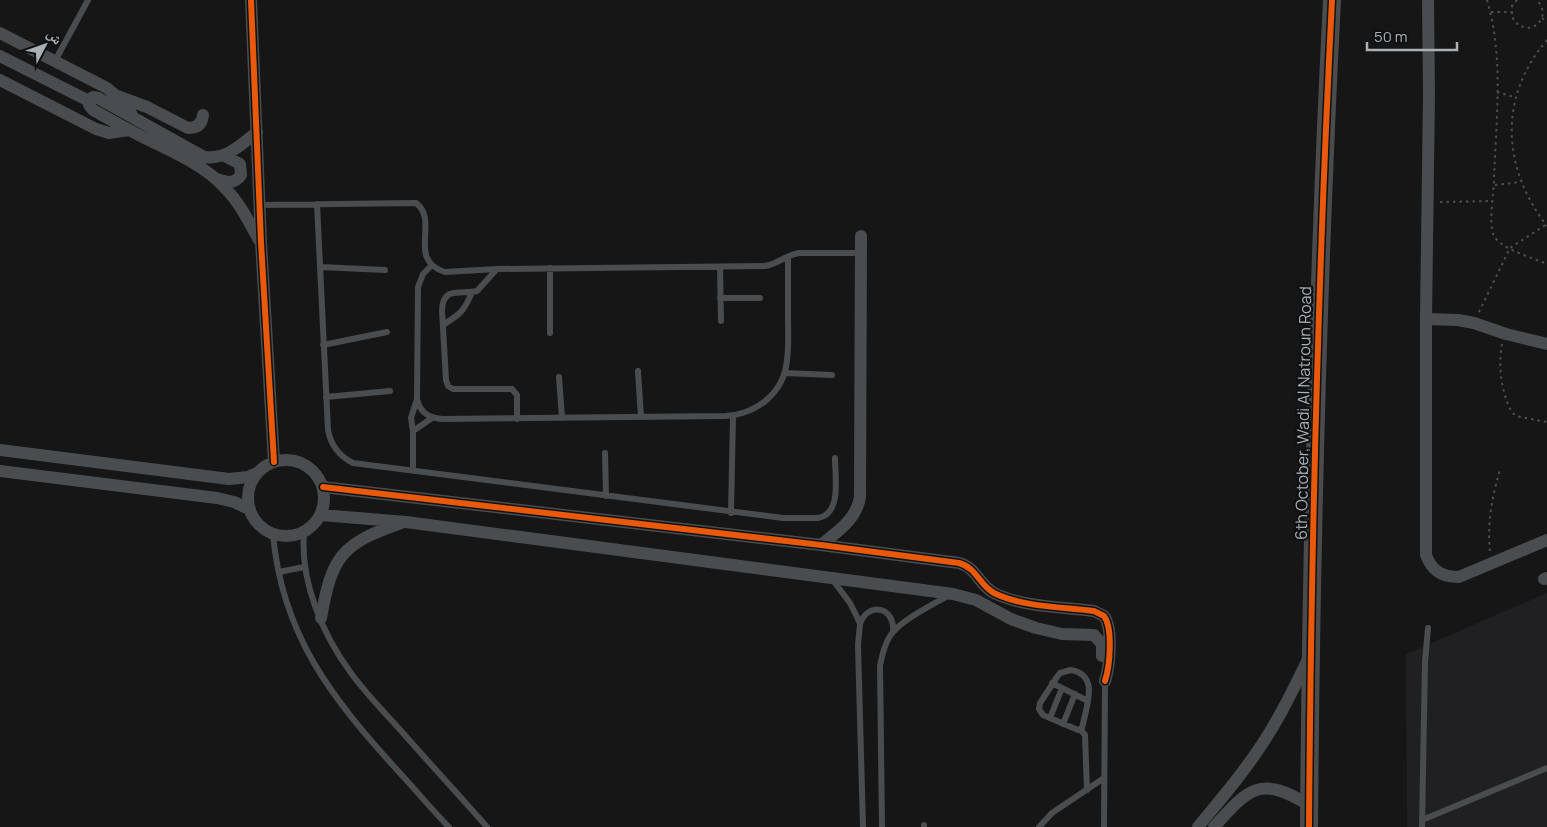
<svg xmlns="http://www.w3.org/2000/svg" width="1547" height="827" viewBox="0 0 1547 827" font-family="Manrope,'Noto Naskh Arabic',sans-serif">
<rect width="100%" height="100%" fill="#161616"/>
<path fill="#202022" d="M1547 593V827H1407L1406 654Z"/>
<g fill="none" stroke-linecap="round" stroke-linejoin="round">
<path stroke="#4c4f51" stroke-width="2" stroke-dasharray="2.5 4" stroke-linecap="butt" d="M1487 0C1504 56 1496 121 1494 179 1494 193 1488 223 1494 236 1501 249 1533 258 1547 264
M1517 0 1512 6V17L1519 26 1530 28C1543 24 1547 11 1537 0
M1491 12H1511
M1542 18 1547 21
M1547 40C1498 97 1502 168 1547 226
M1497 92 1514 97
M1495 185 1520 182
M1440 202 1493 201
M1479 312 1510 248 1547 224
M1502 344C1498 367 1501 391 1512 413L1520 417 1547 422
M1490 551C1487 524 1492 496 1500 470"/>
<path stroke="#4a4d4f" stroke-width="6" d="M55 61 88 0
M317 204 328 430C331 446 339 456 353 463L783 518H818C842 514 835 477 835 458
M259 205 416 203C440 221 406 260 445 272L497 269 765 266C778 264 786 255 799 253H861
M432 265 423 274 418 287 417 399C420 413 429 418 443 419L725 416C757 414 784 393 787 360 789 346 788 332 788 318 788 297 788 277 788 257
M320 267 385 270
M720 267 721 321
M550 268V333
M497 269 477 291C462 295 443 285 442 310L446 380 448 386 453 389H512L517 395V419
M720 298H760
M443 325C460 314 464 312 472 292
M323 345 387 332
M638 371 641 417
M785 373 832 375
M559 377 562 418
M326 397 390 391
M413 431 432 418
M605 453 606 496
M413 471V431L411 418 417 399
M731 513 733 416
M304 532C300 581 322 634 351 673 367 695 386 714 403 733 431 765 459 795 487 827
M273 534C282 636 332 698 398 771 415 789 431 809 449 827
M279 572 304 567
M832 579 850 603 857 617 860 624 858 645 863 827
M860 624C868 601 895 607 893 631
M1071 670C1099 675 1087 704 1083 724L1082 728 1078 730 1043 715 1039 709 1040 703 1057 677 1060 673Z
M1052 683 1088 701
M1050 718 1062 688
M1063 724 1075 694
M1080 729 1085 735 1087 790
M1422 820 1547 768
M924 825V827
M882 827 880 666C882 655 886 639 894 631 905 618 935 603 950 595
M1039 827 1052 813 1104 778
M1104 827 1105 681
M1422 827 1425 662 1428 628"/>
<path stroke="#4a4d4f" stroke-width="12" d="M251 0 261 242 274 462
M1428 0 1429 94 1426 319V555C1432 571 1442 577 1459 577L1547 540
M0 33 107 88 123 102 132 115
M0 56 89 101
M0 80 96 129 109 133 129 130
M117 96 147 107 188 128C197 128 202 124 203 115
M89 101V105L93 110C111 120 128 130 147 139 175 153 204 165 225 188 240 203 249 222 259 240
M89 101 93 97 98 98 204 157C226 160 241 145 257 132
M217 179C226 182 234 185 241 175L240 164 225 156
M1426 319 1458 320 1474 323 1506 334 1547 344
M0 450 229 479 248 477 257 473
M248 498a38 38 0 1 1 76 0a38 38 0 1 1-76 0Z
M0 471 217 498 234 502 249 509
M323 487 821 545 959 563C977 568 979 585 994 593 1022 607 1063 607 1094 611L1104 616C1113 628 1110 666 1105 681
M321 515 406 522 953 594 976 600 1011 619 1036 628 1062 634 1094 635 1102 644V656
M821 545C837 532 857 519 860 497L861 236
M1544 579 1547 578
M321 618C332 556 341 544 401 523
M1198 827C1214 807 1231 788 1246 767 1272 733 1291 695 1309 657
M1214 827C1249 788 1260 775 1309 805"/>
<path stroke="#494b4d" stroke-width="18" d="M1309 827C1311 551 1318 275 1332 0"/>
<defs>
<path id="cycleway" d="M251 0 261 242 274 462
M323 487 821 545 959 563C977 568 979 585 994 593 1022 607 1063 607 1094 611L1104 616C1113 628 1110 666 1105 681
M1309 827C1311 551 1318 275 1332 0"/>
</defs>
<use href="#cycleway" stroke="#101112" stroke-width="9"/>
<use href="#cycleway" stroke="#e8590c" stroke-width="6"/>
</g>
<g text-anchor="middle" stroke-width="4.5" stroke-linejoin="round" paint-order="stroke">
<g font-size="16" fill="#a8b1b7" stroke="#101112">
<text transform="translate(1303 413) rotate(-89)" y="6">6th October, Wadi Al Natroun Road</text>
</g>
</g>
<g transform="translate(45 45) rotate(49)" stroke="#101112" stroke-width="4" paint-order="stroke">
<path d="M0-4L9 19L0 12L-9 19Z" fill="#a8b1b7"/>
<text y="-8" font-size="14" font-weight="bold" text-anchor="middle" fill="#a8b1b7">ش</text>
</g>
<path d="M1367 42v8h90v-8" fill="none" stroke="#a8b1b7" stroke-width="2.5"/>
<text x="1374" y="42" font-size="15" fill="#a8b1b7" stroke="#101112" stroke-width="4" paint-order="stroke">50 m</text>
</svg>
